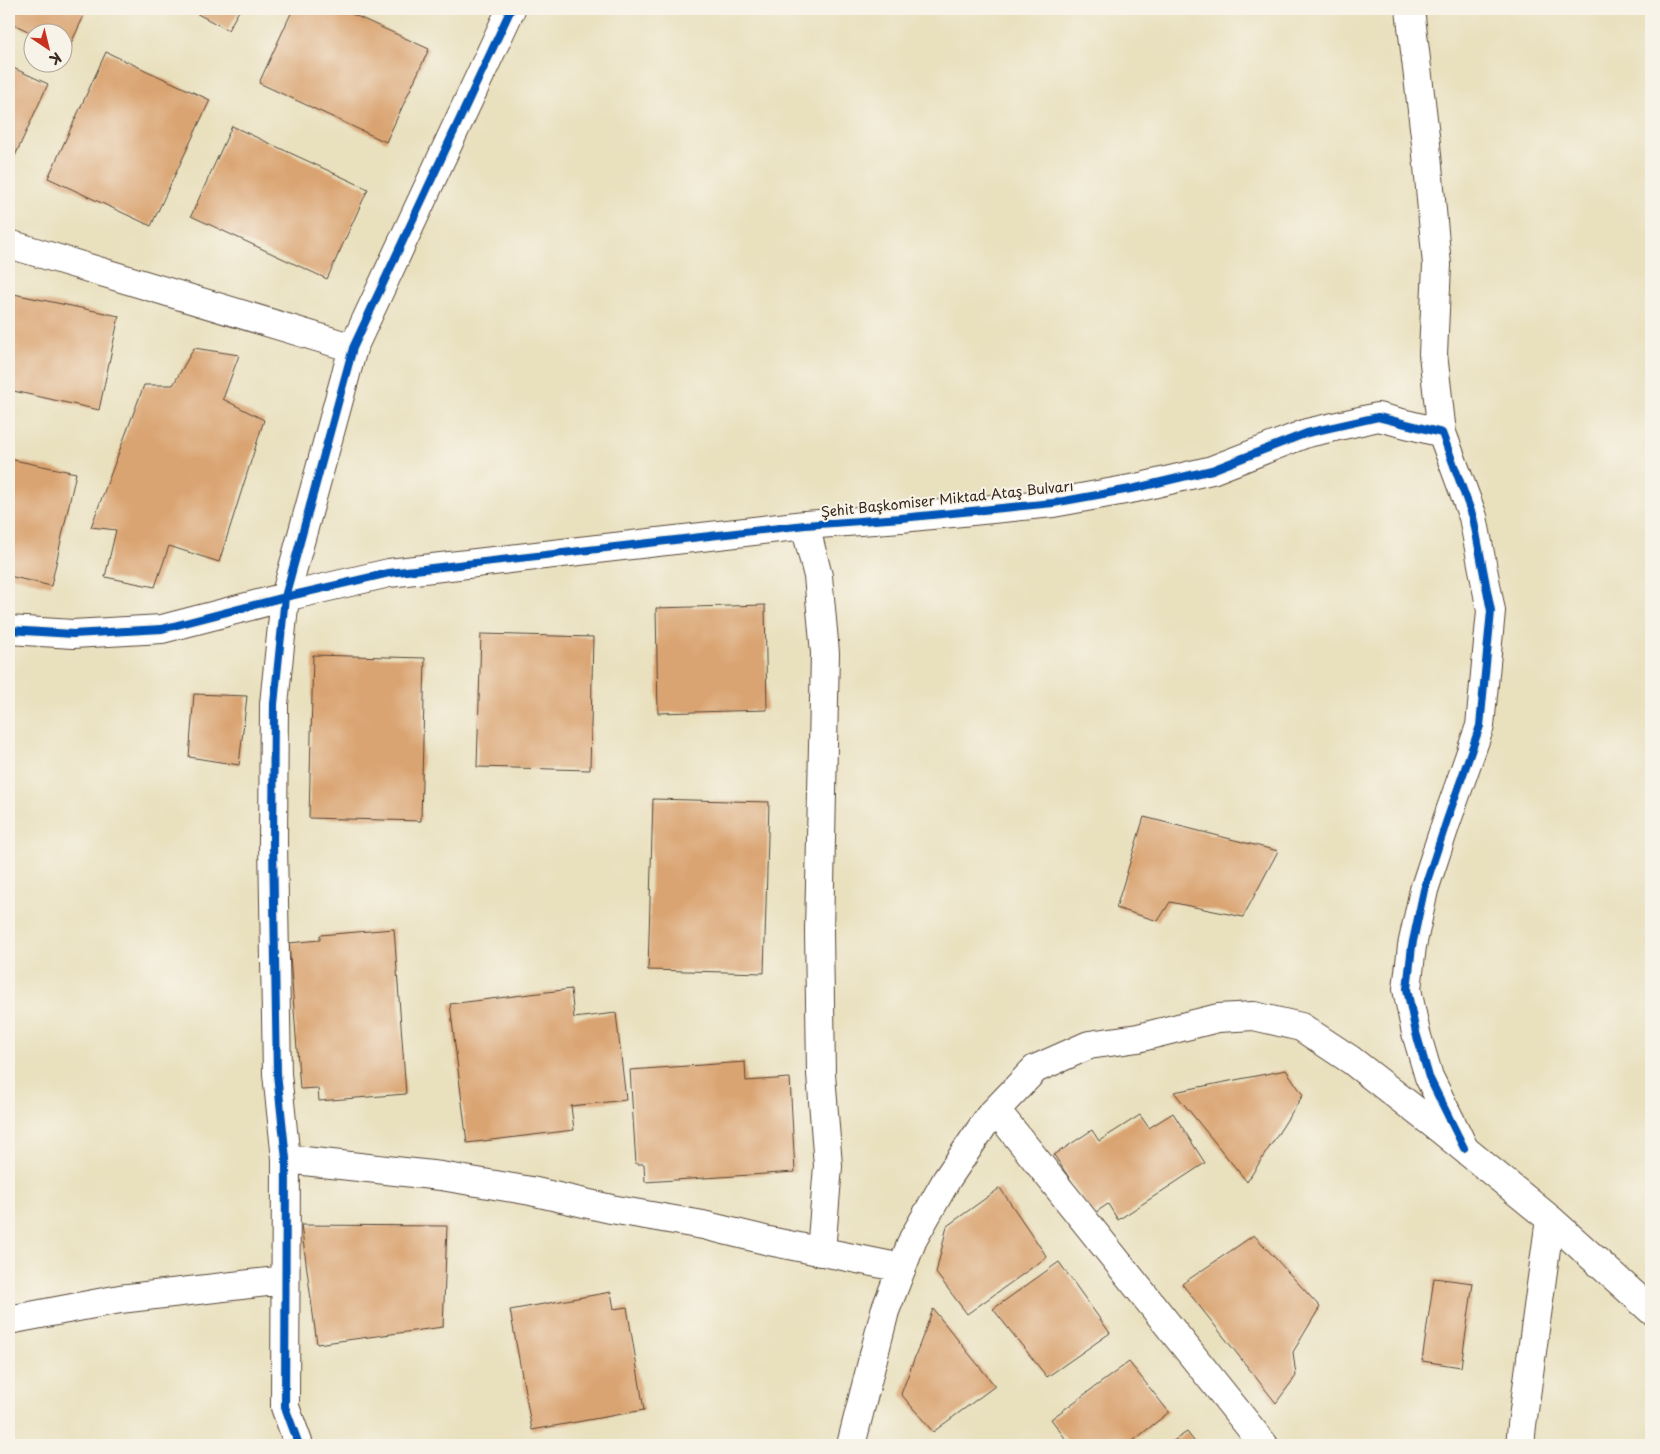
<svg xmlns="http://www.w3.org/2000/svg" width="1660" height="1454" viewBox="0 0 1660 1454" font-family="'Playpen Sans',sans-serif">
<rect width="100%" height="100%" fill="#f7f3e8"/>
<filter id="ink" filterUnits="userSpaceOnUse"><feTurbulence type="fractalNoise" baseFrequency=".02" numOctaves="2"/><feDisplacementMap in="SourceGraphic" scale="10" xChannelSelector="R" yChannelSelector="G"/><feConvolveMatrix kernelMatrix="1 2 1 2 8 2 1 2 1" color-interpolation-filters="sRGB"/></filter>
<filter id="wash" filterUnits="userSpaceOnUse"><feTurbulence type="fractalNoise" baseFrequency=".0096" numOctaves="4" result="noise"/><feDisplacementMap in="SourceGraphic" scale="20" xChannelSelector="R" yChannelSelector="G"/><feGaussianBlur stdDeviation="1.12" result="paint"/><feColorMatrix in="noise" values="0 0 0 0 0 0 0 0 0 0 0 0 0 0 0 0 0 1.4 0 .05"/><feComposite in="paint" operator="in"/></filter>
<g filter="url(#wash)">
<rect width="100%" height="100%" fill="#e9e0be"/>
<g id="blocks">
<path fill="#daa472" d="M9 9H87L68 50 62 47V32L32 33 9 22Z
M188 9H240L228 30Z
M293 9H341L429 49 386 142 259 83Z
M106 52 210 100 151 226 48 178Z
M9 66 48 84 9 169Z
M232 126 368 189 327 279 191 216Z
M9 293 119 316 99 410 9 390Z
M194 348 239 355 223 399 264 420 219 562 169 546 155 587 105 577 116 530 91 527 144 385H173Z
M9 459 76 473 51 586 9 576Z
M765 605 767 710 658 713 656 608Z
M481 634 593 637 590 770 477 767Z
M313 655 425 658 421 821 309 818Z
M194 694 247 696 239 765 189 757Z
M653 799 769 802 764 973 648 970Z
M1144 817 1278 851 1243 917 1170 902 1158 921 1116 908Z
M394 929 406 1094 319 1101 318 1088 300 1089 289 943 320 940V935Z
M571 989 574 1018 616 1013 626 1100 571 1106 574 1130 467 1143 450 1004Z
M745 1062 746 1081 790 1078 795 1172 645 1182 644 1164H636L630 1070Z
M1286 1070 1303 1095 1247 1182 1174 1092Z
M1173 1113 1205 1163 1118 1220 1108 1204 1093 1214 1054 1155 1092 1130 1099 1141 1140 1115 1149 1128Z
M1000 1188 1047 1257 967 1314 936 1273 947 1226Z
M301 1225 447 1226 443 1327 317 1344Z
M1254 1235 1320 1307 1293 1352 1296 1376 1276 1403 1182 1284Z
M1059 1262 1110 1333 1047 1377 993 1309Z
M1434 1278 1473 1283 1461 1367 1422 1361Z
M611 1292 614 1309 627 1307 644 1410 532 1430 510 1310Z
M933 1309 995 1386 933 1432 901 1394Z
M1129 1362 1169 1412 1128 1445H1070L1051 1419Z
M1187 1432 1197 1445H1167Z"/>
</g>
</g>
<g filter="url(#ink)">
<use href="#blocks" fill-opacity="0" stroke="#554536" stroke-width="1"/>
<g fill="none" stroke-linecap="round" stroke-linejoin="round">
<defs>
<path id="minor" d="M1410 9 1426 144 1437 265 1433 354 1442 433
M9 244 353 348
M805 525 818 576 825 653 819 931 821 1074 828 1166 821 1252
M9 630 73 634 162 629 285 597 389 573 805 525 901 518 1053 503 1136 488 1212 470 1307 433 1378 417 1442 433 1473 517 1491 611 1480 726 1447 820 1424 890 1412 946 1407 989 1416 1033 1429 1077 1464 1148
M996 1110 1264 1445
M286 1159 441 1176 531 1191 611 1209 703 1225 769 1241 902 1268
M9 1320 120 1299 285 1280
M299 1445 285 1407 286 1159 277 1074 273 843 274 704 285 597 353 348 511 9
M851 1445 885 1311 913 1239 947 1179 989 1117 1035 1069 1089 1045 1138 1038 1218 1018 1254 1016 1301 1027 1351 1060 1441 1130 1550 1219 1651 1310
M1520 1445 1522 1425 1550 1219"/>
</defs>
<use href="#minor" stroke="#554536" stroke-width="30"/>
<use href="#minor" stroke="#fff" stroke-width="28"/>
<defs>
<path id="cycleway" d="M9 630 73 634 162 629 285 597 389 573 805 525 901 518 1053 503 1136 488 1212 470 1307 433 1378 417 1442 433 1473 517 1491 611 1480 726 1447 820 1424 890 1412 946 1407 989 1416 1033 1429 1077 1464 1148
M299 1445 285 1407 286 1159 277 1074 273 843 274 704 285 597 353 348 511 9"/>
</defs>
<use href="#cycleway" stroke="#f7f3e8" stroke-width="11"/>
<use href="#cycleway" stroke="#0057b8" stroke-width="8"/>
</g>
</g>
<g text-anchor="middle" stroke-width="4" stroke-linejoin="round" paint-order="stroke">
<g font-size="14" fill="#3b2a1e" stroke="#f7f3e8">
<text transform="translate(947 499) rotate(-6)" y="5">Şehit Başkomiser Miktad Ataş Bulvarı</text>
</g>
</g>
<rect width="1660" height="1454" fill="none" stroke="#f7f3e8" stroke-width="30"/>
<g transform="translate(48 48) rotate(145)"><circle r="24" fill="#f7f3e8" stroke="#aca397"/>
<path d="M0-4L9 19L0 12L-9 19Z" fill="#c8321e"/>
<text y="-8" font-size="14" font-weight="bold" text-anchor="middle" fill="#3b2a1e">K</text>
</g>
</svg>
